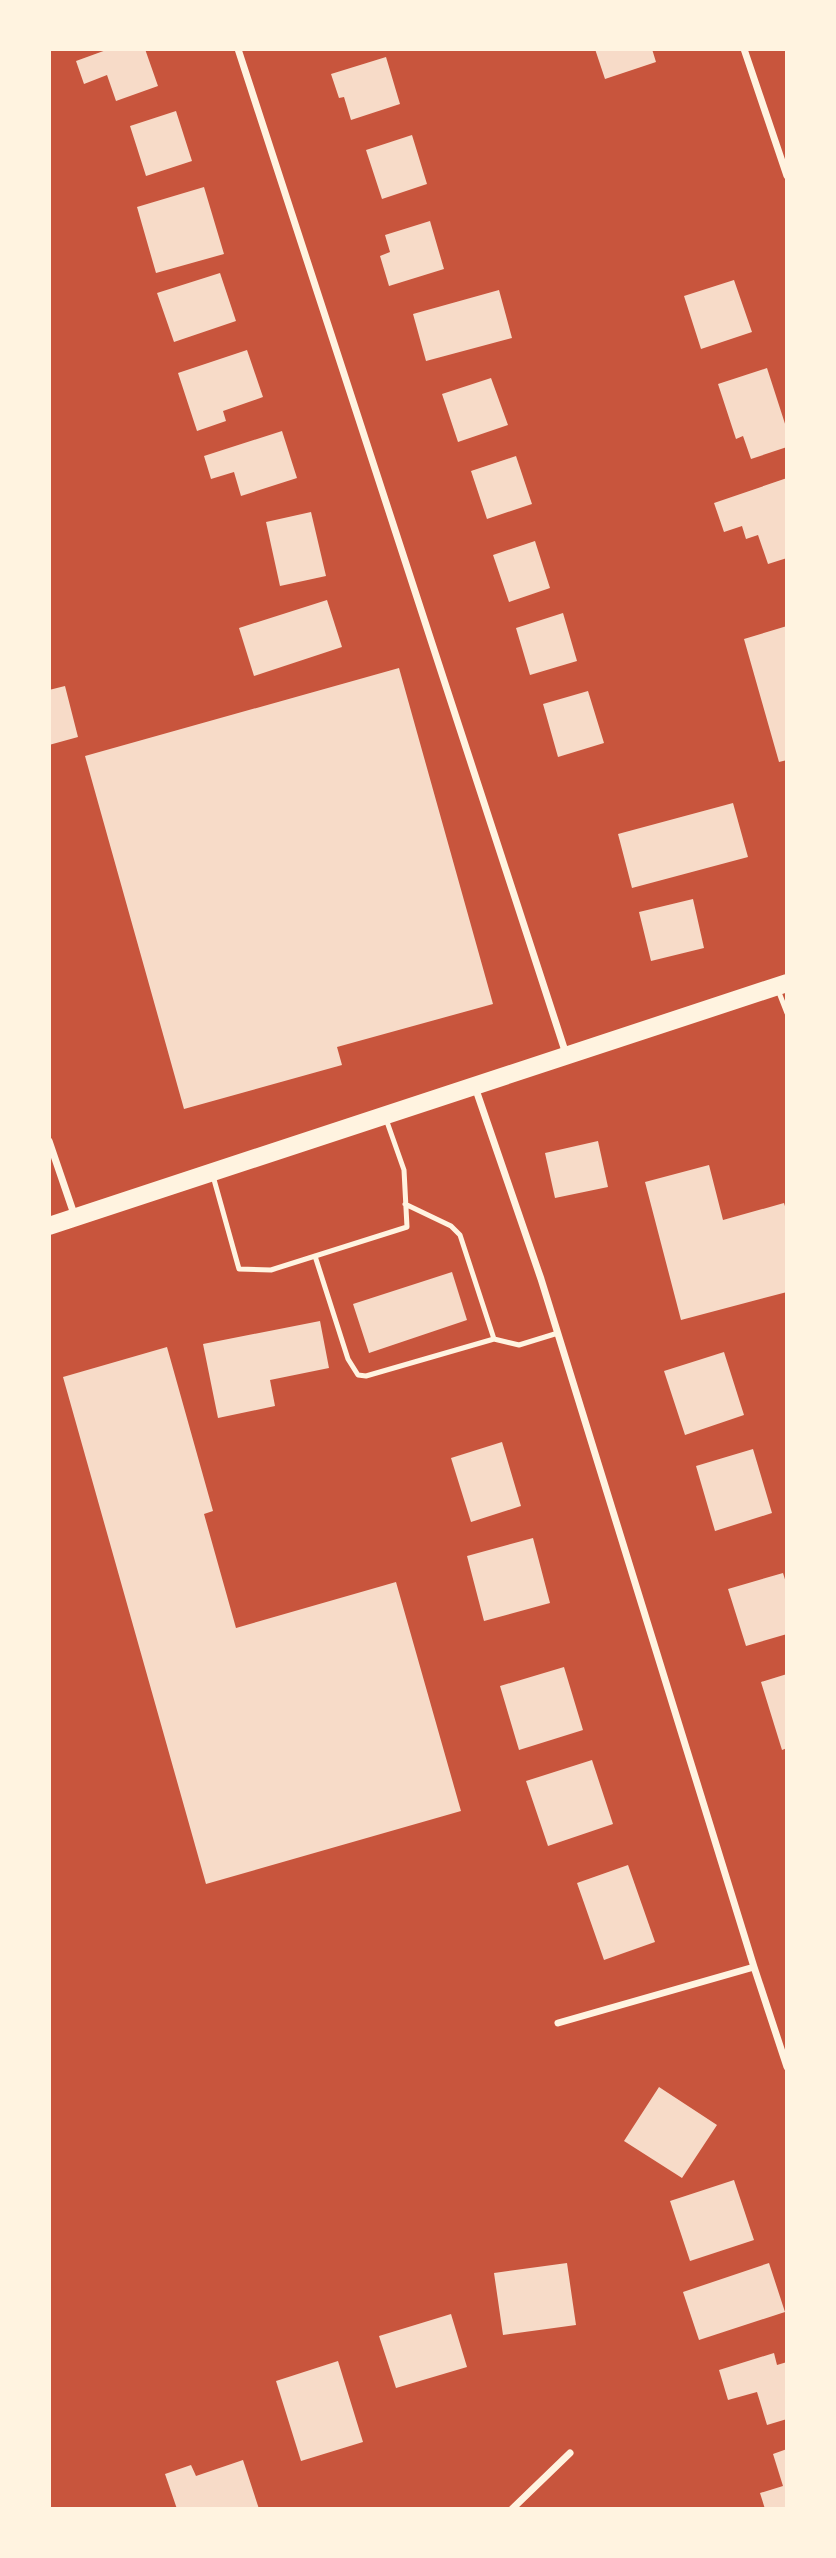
<svg xmlns="http://www.w3.org/2000/svg" width="836" height="2558" viewBox="0 0 836 2558" font-family="'Fira Sans',sans-serif">
<rect width="100%" height="100%" fill="#c8553d"/>
<path fill="#f7dbc8" d="M109 49H145L158 86 116 101 107 75 84 84 76 61Z
M595 49H652L656 62 605 79Z
M386 57 400 104 351 120 344 97 339 98 331 74Z
M176 111 192 161 146 176 130 126Z
M412 135 427 184 382 199 366 150Z
M204 187 224 254 156 273 137 207Z
M430 221 444 269 389 286 380 256 390 252 385 235Z
M220 273 236 321 174 342 157 293Z
M734 280 752 332 701 349 684 296Z
M499 290 512 338 426 361 413 314Z
M247 350 263 397 223 411 226 421 197 431 178 373Z
M767 368 787 430V447L751 459 743 436 736 439 718 384Z
M491 378 508 425 458 442 442 394Z
M282 431 297 478 241 496 234 472 211 479 204 456Z
M516 456 532 504 487 519 471 471Z
M787 478V558L768 564 758 535 746 539 742 526 724 532 714 503Z
M311 512 326 576 280 586 266 522Z
M535 541 550 588 509 602 493 555Z
M327 600 342 647 254 676 239 628Z
M563 613 577 661 530 675 516 628Z
M787 626V760L779 762 744 639Z
M399 668 493 1004 337 1047 342 1065 184 1109 85 756Z
M65 686 78 737 49 745V690Z
M588 691 604 743 558 757 543 704Z
M733 803 748 857 632 888 618 834Z
M693 899 704 948 651 961 639 912Z
M598 1141 608 1187 555 1198 545 1153Z
M709 1165 723 1220 784 1203 787 1213V1292L681 1320 645 1182Z
M452 1272 467 1320 369 1353 353 1304Z
M320 1321 329 1368 270 1380 275 1406 218 1418 203 1344Z
M167 1347 213 1511 204 1514 236 1628 396 1582 461 1811 206 1884 63 1377Z
M724 1352 744 1415 685 1435 664 1371Z
M502 1442 521 1506 471 1522 451 1458Z
M753 1449 772 1513 715 1531 696 1466Z
M533 1538 550 1603 484 1621 467 1556Z
M783 1573 787 1586V1634L746 1646 728 1589Z
M564 1667 583 1730 519 1750 500 1686Z
M787 1674V1748L782 1750 761 1682Z
M592 1760 613 1824 548 1846 526 1781Z
M628 1865 655 1942 604 1960 577 1883Z
M659 2087 717 2125 682 2178 624 2141Z
M734 2180 754 2240 690 2261 670 2201Z
M567 2263 576 2325 503 2335 494 2273Z
M769 2263 785 2312 699 2340 683 2292Z
M451 2314 467 2367 396 2388 379 2336Z
M774 2353 777 2365 787 2362V2419L767 2425 757 2392 728 2400 719 2370Z
M338 2361 363 2442 301 2461 276 2381Z
M787 2449V2509H765L760 2493 783 2486 773 2454Z
M243 2460 259 2509H177L165 2474 191 2465 196 2476Z"/>
<g fill="none" stroke-linecap="round" stroke-linejoin="round">
<path stroke="#fff3e0" stroke-width="5" d="M778 990 787 1013
M213 1176 239 1269 271 1270 407 1227 404 1170 386 1119
M405 1204 451 1226 460 1235 494 1339
M315 1256 348 1359 358 1375 366 1376 494 1339 519 1345 558 1333"/>
<path stroke="#fff3e0" stroke-width="7" d="M238 49 566 1054
M744 49 787 176
M475 1087 541 1279 754 1967 787 2067
M49 1141 75 1217
M558 2023 754 1967
M512 2509 570 2453"/>
<path stroke="#fff3e0" stroke-width="18" d="M49 1226 787 983"/>
</g>
<rect width="836" height="2558" fill="none" stroke="#fff3e0" stroke-width="102"/>
</svg>
